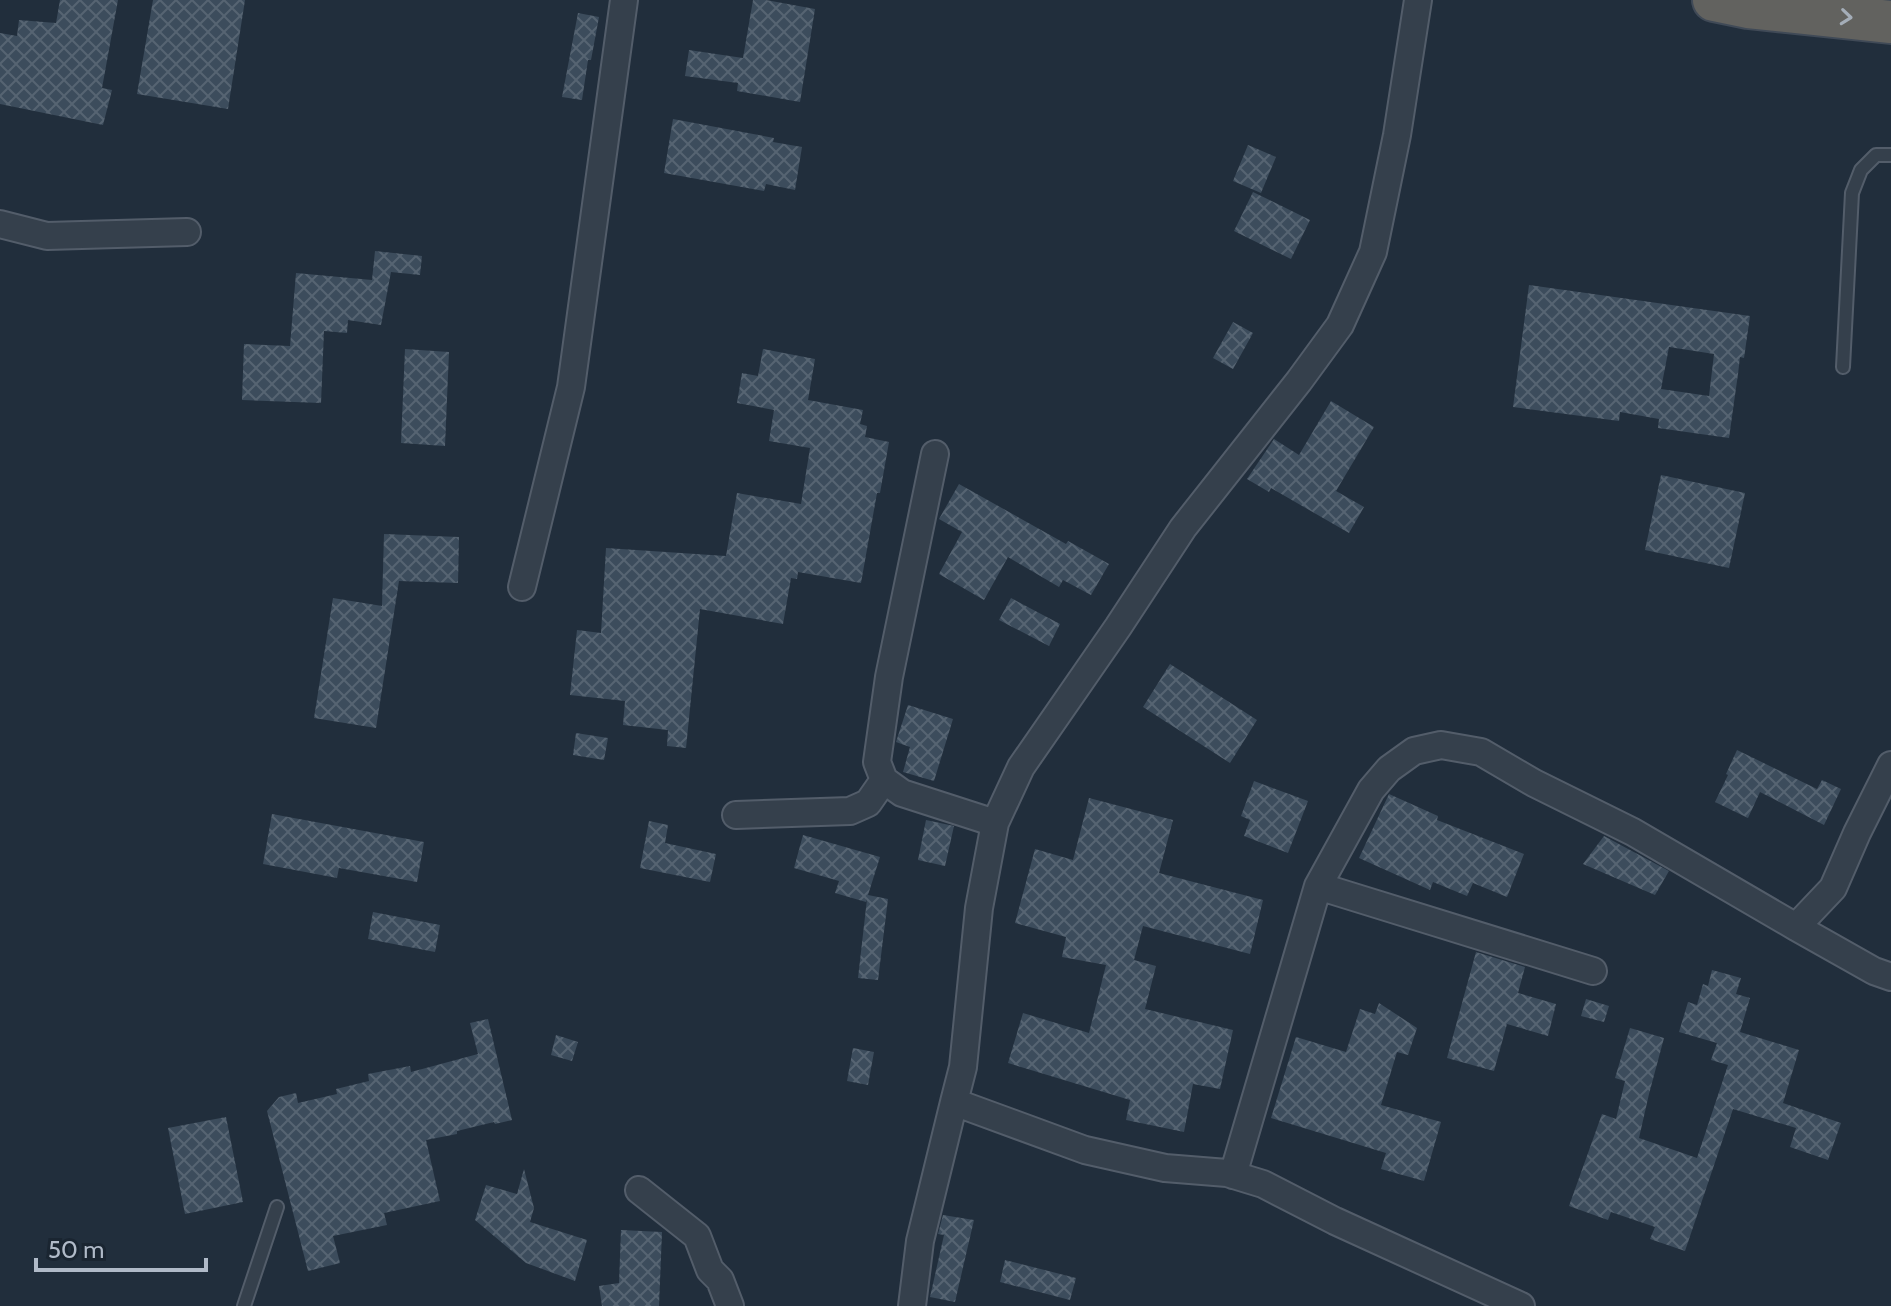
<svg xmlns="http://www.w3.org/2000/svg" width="1891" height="1306" viewBox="0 0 1891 1306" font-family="Cabin,sans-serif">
<defs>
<pattern id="building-cross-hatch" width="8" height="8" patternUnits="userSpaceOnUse" patternTransform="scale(2)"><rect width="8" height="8" fill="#3c4c5c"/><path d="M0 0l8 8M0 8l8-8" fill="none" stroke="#566472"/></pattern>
</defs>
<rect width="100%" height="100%" fill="#212e3c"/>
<path fill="url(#building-cross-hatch)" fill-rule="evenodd" d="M60 0H118L102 88 112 90 103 125 0 104V33L17 36 19 20 56 23Z
M153 0H245L228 109 137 94Z
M753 0H766L815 9 800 102 737 91 738 83 685 76 689 50 743 58Z
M578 13 599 17 591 60H588L582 100 562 97Z
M673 119 774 138 773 142 802 147 795 190 766 184 764 191 664 173Z
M1248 145 1276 157 1261 193 1233 181Z
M1253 192 1310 220 1291 259 1234 231Z
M375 251 422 256 420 275 391 272 381 325 348 320 347 333 324 331 321 403 242 400 244 344 290 346 296 273 372 280Z
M1529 285 1750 316 1744 358 1740 357 1738 374 1729 438 1658 428 1659 419 1620 412 1619 421 1513 407ZM1669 347 1714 354 1709 396 1661 389Z
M1233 322 1253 333 1233 369 1213 358Z
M405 349 449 352 445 446 401 443Z
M763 349 815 359 808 400 863 410 860 424 867 426 865 437 889 442 880 493H877L861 583 798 572 797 579 791 578 783 624 700 609 686 748 667 746 668 730 623 725 625 701 570 695 577 630 601 633 606 548 726 556 737 493 801 504 810 448 769 441 774 410 737 403 742 373 758 376Z
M1331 401 1374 427 1336 491 1364 507 1349 533 1271 488 1269 492 1247 479 1274 439 1299 455Z
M1661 475 1745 493 1729 568 1645 550Z
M959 484 1066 544 1068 541 1109 564 1091 595 1063 580 1059 587 1008 557 984 600 939 574 962 532 939 519Z
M384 534 459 537 458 583 399 581 376 728 314 718 333 598 382 606Z
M1011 598 1060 624 1049 646 999 620Z
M1170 664 1257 720 1230 763 1143 707Z
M908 705 953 719 934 781 903 772 910 747 896 742Z
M576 733 608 738 604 760 573 755Z
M1737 750 1817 789 1822 780 1841 789 1824 825 1760 792 1748 818 1715 802 1728 775 1726 774Z
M1254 781 1308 801 1288 853 1244 836 1250 820 1241 816Z
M1389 794 1438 816 1437 820 1524 854 1507 897 1473 883 1467 896 1433 882 1430 890 1359 858Z
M1089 798 1173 820 1159 873 1263 900 1250 954 1143 926 1134 960 1156 966 1145 1009 1233 1030 1220 1089 1193 1084 1184 1132 1126 1120 1130 1100 1008 1063 1023 1013 1089 1033 1106 965 1062 957 1066 937 1015 923 1035 849 1073 860Z
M272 814 424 842 417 882 339 868 337 878 263 864Z
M926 820 954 826 945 866 918 860Z
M649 821 668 825 665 843 716 854 710 882 640 868Z
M803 835 880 857 868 895 888 899 878 980 858 978 867 899 866 902 835 893 839 881 794 868Z
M1604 836 1669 871 1655 895 1583 864Z
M373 912 440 925 435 952 368 939Z
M1476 952 1525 967 1518 993 1556 1004 1548 1036 1507 1024 1494 1071 1447 1058Z
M1712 970 1741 978 1736 994 1750 998 1740 1032 1799 1050 1783 1103 1841 1123 1828 1160 1790 1147 1796 1128 1733 1109 1685 1251 1650 1239 1655 1227 1611 1212 1608 1220 1569 1206 1602 1114 1616 1119 1625 1081 1615 1078 1630 1028 1664 1038 1649 1094 1639 1138 1697 1158 1728 1065 1711 1060 1717 1043 1679 1032 1688 1002 1697 1005 1703 984 1708 986Z
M1586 999 1609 1006 1604 1022 1581 1016Z
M1379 1003 1417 1028 1408 1055 1397 1052 1381 1105 1441 1122 1424 1181 1381 1169 1386 1153 1271 1118 1296 1037 1346 1052 1360 1009 1375 1014Z
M488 1019 512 1120 495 1124 494 1122 457 1131V1134L426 1140 440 1201 384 1213 387 1225 333 1236 340 1263 308 1271 267 1111 279 1097 296 1093 298 1103 337 1094 336 1089 369 1081 368 1074 410 1066 411 1072 478 1054 470 1023Z
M556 1035 578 1042 572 1061 551 1055Z
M853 1048 874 1052 868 1085 847 1081Z
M226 1117 243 1202 185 1214 168 1128Z
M524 1169 534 1208 530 1222 587 1240 575 1281 526 1263 475 1220 486 1185 517 1194Z
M943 1215 974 1220 955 1302 930 1297 944 1235 938 1234Z
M621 1230 662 1232 659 1306H602L599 1286 619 1283Z
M1005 1260 1076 1278 1070 1300 1000 1282Z"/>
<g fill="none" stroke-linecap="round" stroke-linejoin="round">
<defs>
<path id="service" d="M1843 367 1852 193 1861 170 1876 155H1891
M244 1306 277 1207"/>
<path id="minor" d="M1418 0 1397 135 1373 252 1340 325 1299 381 1183 528 1118 627 1021 767 995 823 979 908 963 1067 954 1102 1085 1150 1165 1168 1227 1173 1263 1184 1335 1221 1521 1306
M0 224 47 236 187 232
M935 454 889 677 877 762 884 780 902 793 995 823
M522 587 571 387 624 0
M736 815 850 811 868 803 884 780
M1318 886 1593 971
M1796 927 1833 888 1857 833 1891 765
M1233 1175 1318 886 1371 790 1389 769 1414 751 1441 745 1481 752 1534 783 1633 832 1796 927 1874 971 1891 977
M639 1190 697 1236 710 1270 720 1280 730 1306
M912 1306 920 1241 954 1102"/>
<path id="trunk" d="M1714 0 1748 7 1891 22"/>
</defs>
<use href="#service" stroke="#535d6a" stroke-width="16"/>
<use href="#minor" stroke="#535d6a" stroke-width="30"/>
<use href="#trunk" stroke="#404a57" stroke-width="46"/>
<use href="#service" stroke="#35404c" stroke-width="12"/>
<use href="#minor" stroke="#35404c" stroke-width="26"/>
<use href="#trunk" stroke="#62625f" stroke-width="42"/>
</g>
<defs><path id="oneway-chevron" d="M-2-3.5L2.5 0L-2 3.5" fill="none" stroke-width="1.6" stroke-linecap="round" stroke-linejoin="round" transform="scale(2)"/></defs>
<use stroke="#a4adb8" href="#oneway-chevron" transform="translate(1846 17) rotate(6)"/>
<path d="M36 1258v12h170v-12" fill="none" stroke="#b0bac8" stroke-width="4"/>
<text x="48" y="1258" font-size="24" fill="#b0bac8" stroke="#1a2531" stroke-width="6" paint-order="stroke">50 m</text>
</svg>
